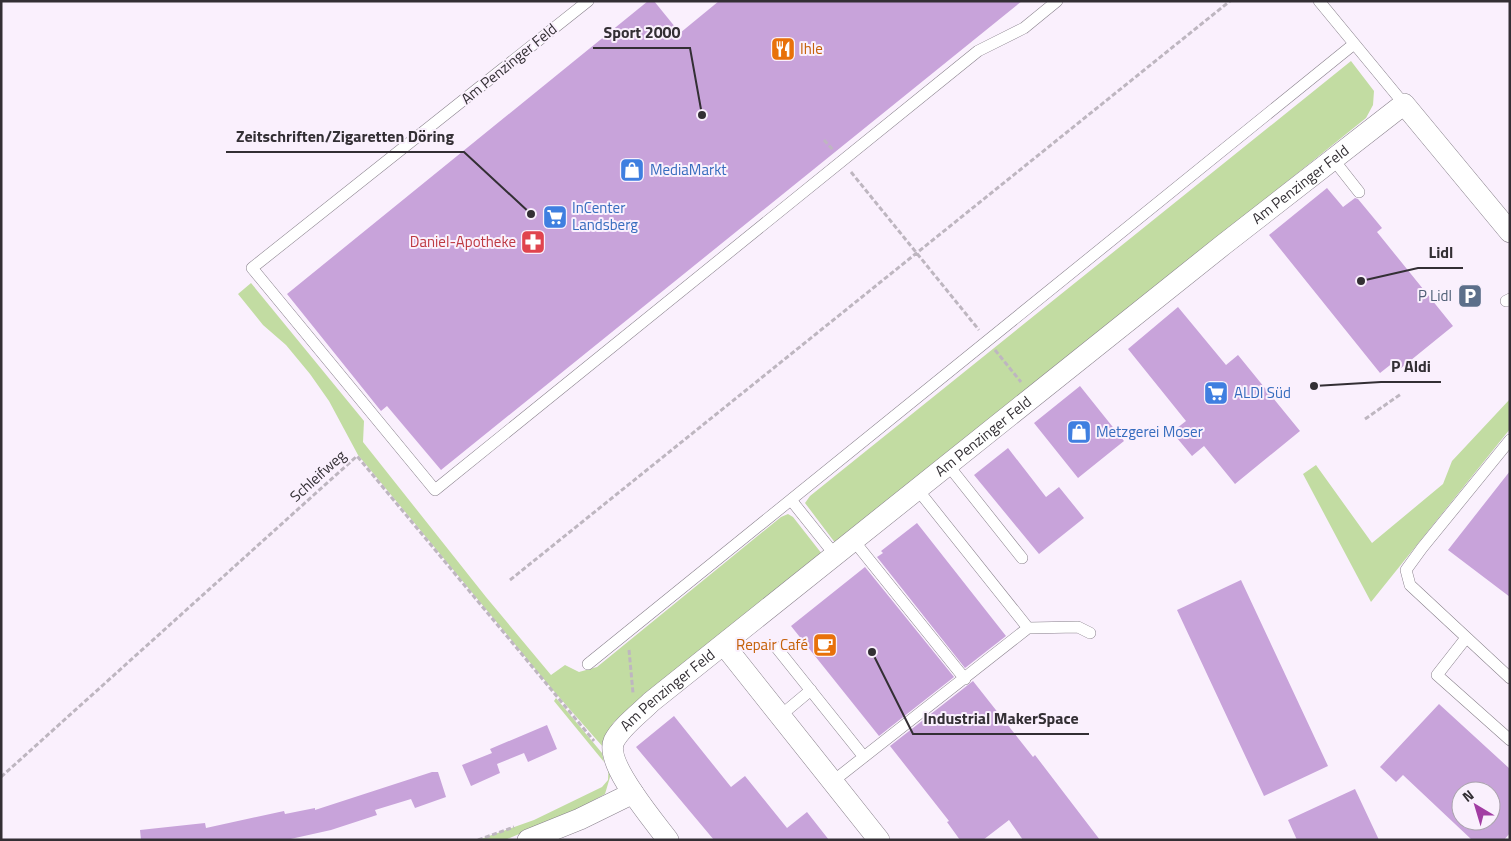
<svg xmlns="http://www.w3.org/2000/svg" width="1511" height="841" viewBox="0 0 1511 841" font-family="'Titillium Web',sans-serif">
<rect width="100%" height="100%" fill="#faf0fd"/>
<path fill="#c2dca2" d="M1351 61 1374 91 1373 105 1366 118 836 544 805 503 810 496Z
M251 283 364 421 363 442 486 597 551 675 565 665 579 672 597 667 781 517 788 514 793 517 822 554 628 709 613 723 603 747 552 689 358 455 329 401 310 374 286 345 263 325 238 294Z
M1510 399V429L1371 602 1303 474 1316 465 1372 543 1443 484 1452 461Z
M556 698 602 753 604 762 554 701Z
M609 760 610 777 605 794 574 811 512 837 505 840H478L534 820 602 787 608 780Z"/>
<path fill="#c8a3da" fill-rule="evenodd" d="M648 1H654L680 33 719 1H1022L441 470 387 406 381 411 287 294Z
M1327 188 1343 207 1355 198 1358 199 1382 228 1377 232 1453 326 1400 369 1394 362 1380 373 1269 235Z
M1178 307 1226 365 1238 355 1300 431 1235 484 1204 446 1192 456 1172 432 1186 421 1128 349Z
M1080 386 1124 441 1078 478 1034 423Z
M1008 448 1046 497 1059 487 1084 518 1039 554 974 475Z
M1510 471V597L1448 550Z
M917 523 1006 636 965 668 877 557 883 553 881 551Z
M865 567 954 677 879 736 791 626Z
M1241 580 1328 766 1264 796 1177 610Z
M973 681 1033 757 1035 755 1100 840H1023L1009 820 983 840H960L947 822 949 821 890 746Z
M1439 704 1510 769V833L1504 840H1472L1403 775 1396 782 1380 767ZM1461 791H1491V821H1461Z
M674 716 731 787 745 776 787 828 807 812 829 840H714L636 747Z
M547 725 557 749 528 762 524 753 497 764 500 773 471 786 462 765 492 753 490 749Z
M432 772H438L446 797 415 808 411 799 375 810 377 815 331 830 286 840H141L140 830 205 823 206 828 284 811 285 814 315 808V810Z
M1355 789 1379 840H1297L1288 820Z"/>
<g fill="none" stroke-linecap="round" stroke-linejoin="round">
<defs>
<path id="service" d="M588 1 252 268 435 490 978 51 1024 28 1057 1
M1319 1 1404 104
M1333 159 1359 192
M1506 301 1510 299
M1510 440 1422 548 1406 570 1410 585 1510 678
M948 465 1022 558
M918 490 1028 628 1078 627 1090 633
M791 500 835 555
M854 541 965 679
M1466 638 1437 675 1510 740
M776 647 864 757
M588 664 1354 44
M780 716 811 690
M832 782 1028 628"/>
<g id="minor">
<path d="M724 645 879 840"/>
<path d="M528 840 580 819 633 793"/>
<path id="s1" d="M668 840C654 821 604 763 614 741 621 727 640 713 651 702L1223 245 1404 104 1510 232"/>
</g>
</defs>
<use href="#service" stroke="#88808b" stroke-width="12"/>
<use href="#minor" stroke="#88808b" stroke-width="22"/>
<path stroke="#beb6c0" stroke-width="3" stroke-dasharray="5 2.5" stroke-linecap="butt" d="M824 140 834 151
M851 172 979 330
M995 350 1021 382
M1365 419 1401 394
M510 580 1230 1
M629 650 633 693
M1 777 357 456 594 741
M478 840 514 827"/>
<use href="#service" stroke="#fff" stroke-width="11"/>
<use href="#minor" stroke="#fff" stroke-width="21"/>
</g>
<defs>
<symbol id="restaurant-square" viewBox="-11 -11 22 22"><rect x="-9" y="-9" width="18" height="18" rx="4" fill="#e8710a" stroke="#faf0fd"/><path d="M-5-6h1v4h1v-4h1v4h1v-4h1v5L-1.5 .5V6h-2V.5L-5-1ZM5-6V6H3V1.5H1.5Q1.5-4 5-6Z" fill="#fff"/></symbol>
<symbol id="shop-square" viewBox="-11 -11 22 22"><rect x="-9" y="-9" width="18" height="18" rx="4" fill="#3f7fe0" stroke="#faf0fd"/><path d="M-5-2.5h2.3a2.7 3.5 0 0 1 5.4 0H5L5.5 6h-11ZM-1.5-2.5h3a1.5 2.3 0 0 0-3 0Z" fill="#fff"/></symbol>
<symbol id="supermarket-square" viewBox="-11 -11 22 22"><rect x="-9" y="-9" width="18" height="18" rx="4" fill="#3f7fe0" stroke="#faf0fd"/><path d="M-6-5.5h2.5l.6 2H6L4.5 2H-2.5L-4.4-4H-6ZM-1.5 3.2a1.3 1.3 0 1 0 .1 0ZM3 3.2a1.3 1.3 0 1 0 .1 0Z" fill="#fff"/></symbol>
<symbol id="pharmacy-square" viewBox="-11 -11 22 22"><rect x="-9" y="-9" width="18" height="18" rx="4" fill="#e0444e" stroke="#faf0fd"/><path d="M-2-6h4v4h4v4h-4v4h-4v-4h-4v-4h4Z" fill="#fff"/></symbol>
<symbol id="parking-square" viewBox="-11 -11 22 22"><rect x="-9" y="-9" width="18" height="18" rx="4" fill="#5c6f8a" stroke="#faf0fd"/><path d="M-3.5-5.5H1a3.5 3.5 0 0 1 0 7H-1V5.5H-3.5ZM-1-3.4V-.6H.8a1.4 1.4 0 0 0 0-2.8Z" fill="#fff"/></symbol>
<symbol id="cafe-square" viewBox="-11 -11 22 22"><rect x="-9" y="-9" width="18" height="18" rx="4" fill="#e8710a" stroke="#faf0fd"/><path d="M-5.5-4.5H6V0H3Q3 3.5 0 3.5H-2.5Q-5.5 3.5-5.5 0ZM3-3.2v2h1.7v-2ZM-6 4.5H4V6H-6Z" fill="#fff"/></symbol>
</defs>
<g fill-rule="evenodd">
<use href="#restaurant-square" x="769" y="35" width="28" height="28"/>
<use href="#shop-square" x="618" y="156" width="28" height="28"/>
<use href="#supermarket-square" x="541" y="203" width="28" height="28"/>
<use href="#pharmacy-square" x="519" y="228" width="28" height="28"/>
<use href="#parking-square" x="1456" y="282" width="28" height="28"/>
<use href="#supermarket-square" x="1202" y="379" width="28" height="28"/>
<use href="#shop-square" x="1065" y="418" width="28" height="28"/>
<use href="#cafe-square" x="811" y="631" width="28" height="28"/>
</g>
<g text-anchor="middle" stroke-width="4" stroke-linejoin="round" paint-order="stroke">
<g font-size="15" fill="#c56008" stroke="#faf0fd" text-anchor="start">
<text x="800" y="54">Ihle</text>
<text x="808" y="650" text-anchor="end">Repair Café</text>
</g>
<g font-size="15" fill="#332f34" stroke="#faf0fd">
<text transform="translate(509 64) rotate(-39)" y="5">Am Penzinger Feld</text>
<text dy="5" stroke="none"><textPath href="#s1" startOffset="1000">Am Penzinger Feld</textPath></text>
<text dy="5" stroke="none"><textPath href="#s1" startOffset="595">Am Penzinger Feld</textPath></text>
<text transform="translate(318 476) rotate(-42)" y="5">Schleifweg</text>
<text dy="5" stroke="none"><textPath href="#s1" startOffset="190">Am Penzinger Feld</textPath></text>
</g>
<g font-size="15" fill="#366cbe" stroke="#faf0fd" text-anchor="start">
<text x="650" y="175">MediaMarkt</text>
<text x="572" y="213">InCenter<tspan x="572" dy="17">Landsberg</tspan></text>
<text x="1234" y="398">ALDI Süd</text>
<text x="1096" y="437">Metzgerei Moser</text>
</g>
<g font-size="15" fill="#be3a42" stroke="#faf0fd" text-anchor="end">
<text x="516" y="247">Daniel-Apotheke</text>
</g>
<g font-size="15" fill="#4e5e75" stroke="#faf0fd" text-anchor="end">
<text x="1452" y="301">P Lidl</text>
</g>
</g>
<path fill="none" stroke="#332f34" stroke-width="2" d="M702 115L690 48H593M531 214L464 152H226M1361 281L1418 268H1463M1314 386L1381 382H1441M872 652L913 734H1089"/>
<g fill="#332f34" stroke="#faf0fd" stroke-width="2">
<circle cx="702" cy="115" r="5"/>
<circle cx="531" cy="214" r="5"/>
<circle cx="1361" cy="281" r="5"/>
<circle cx="1314" cy="386" r="5"/>
<circle cx="872" cy="652" r="5"/>
</g>
<g font-size="16" text-anchor="middle" font-weight="bold" fill="#332f34" stroke="#faf0fd" stroke-width="4" stroke-linejoin="round" paint-order="stroke">
<text x="642" y="38">Sport 2000</text>
<text x="345" y="142">Zeitschriften/Zigaretten Döring</text>
<text x="1441" y="258">Lidl</text>
<text x="1411" y="372">P Aldi</text>
<text x="1001" y="724">Industrial MakerSpace</text>
</g>
<rect width="1511" height="841" fill="none" stroke="#332f34" stroke-width="5"/>
<g transform="translate(1476 806) rotate(322)"><circle r="24" fill="#faf0fd" stroke="#aaa3ad"/>
<path d="M0-4L9 19L0 12L-9 19Z" fill="#a23da3"/>
<text y="-8" font-size="14" font-weight="bold" text-anchor="middle" fill="#332f34">N</text>
</g>
</svg>
